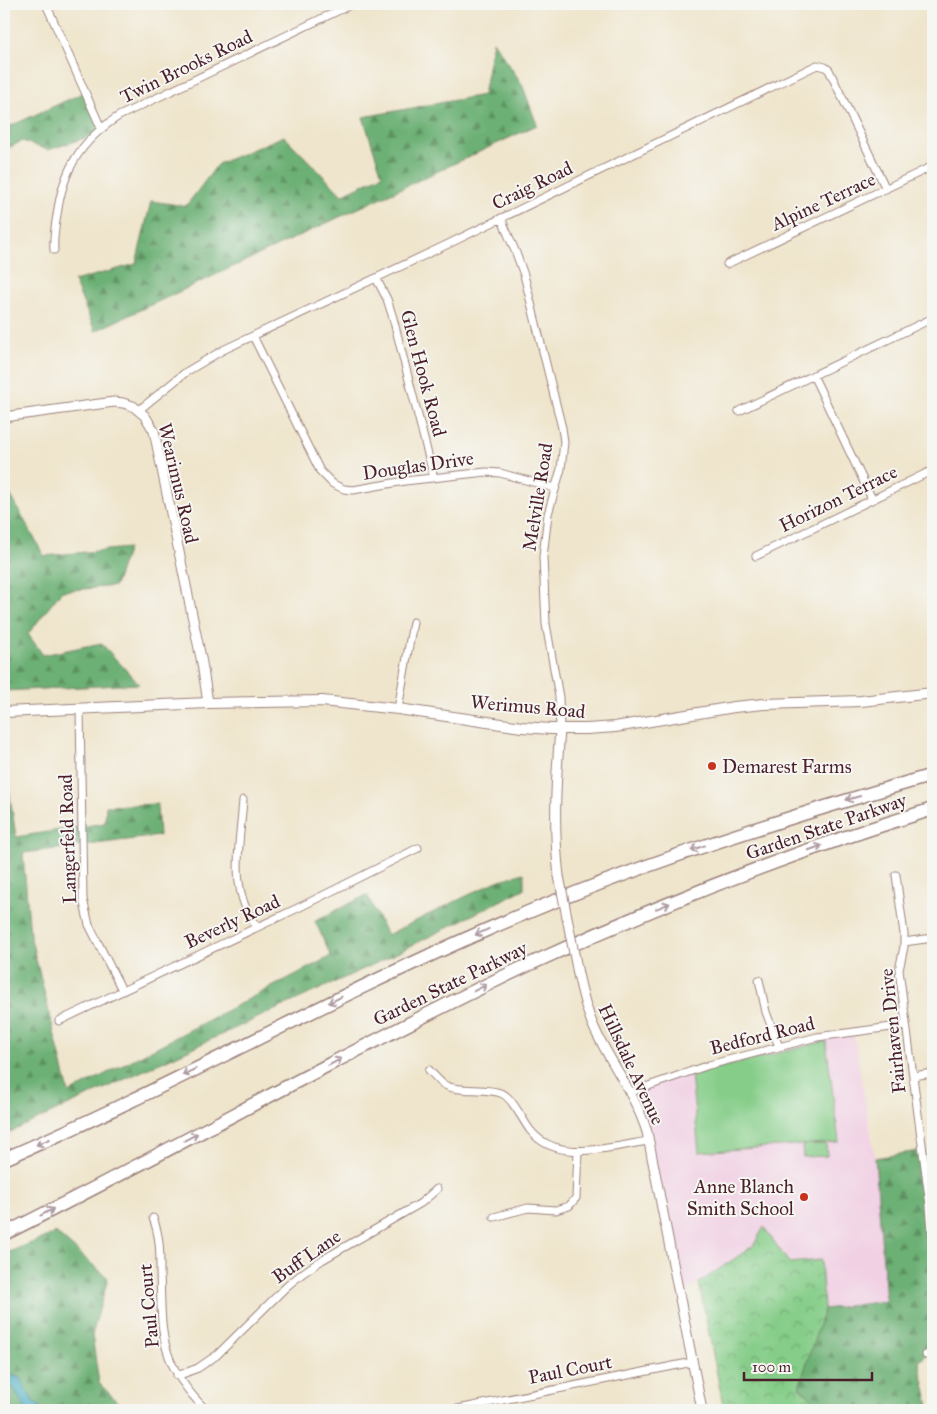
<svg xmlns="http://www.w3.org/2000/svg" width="937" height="1414" viewBox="0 0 937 1414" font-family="'IM FELL Great Primer',serif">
<defs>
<pattern id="forest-firs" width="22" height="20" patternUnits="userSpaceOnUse" patternTransform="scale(1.25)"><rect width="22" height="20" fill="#6cb074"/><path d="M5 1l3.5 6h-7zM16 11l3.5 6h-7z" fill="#5b8f5f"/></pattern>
<pattern id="park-crowns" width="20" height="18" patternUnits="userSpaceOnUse" patternTransform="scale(1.25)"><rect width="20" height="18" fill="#85cd88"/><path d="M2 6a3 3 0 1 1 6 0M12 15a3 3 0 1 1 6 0" fill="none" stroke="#6fa66f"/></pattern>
</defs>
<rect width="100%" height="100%" fill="#f6f6f2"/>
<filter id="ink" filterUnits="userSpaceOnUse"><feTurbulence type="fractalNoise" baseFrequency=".02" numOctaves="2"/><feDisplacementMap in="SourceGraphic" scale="10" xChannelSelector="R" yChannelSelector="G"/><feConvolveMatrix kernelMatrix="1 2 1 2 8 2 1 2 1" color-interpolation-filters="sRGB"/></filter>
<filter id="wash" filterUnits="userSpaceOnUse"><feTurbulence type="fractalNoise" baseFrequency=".0096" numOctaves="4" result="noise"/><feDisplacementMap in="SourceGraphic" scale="20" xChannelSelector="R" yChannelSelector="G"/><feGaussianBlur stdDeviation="1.12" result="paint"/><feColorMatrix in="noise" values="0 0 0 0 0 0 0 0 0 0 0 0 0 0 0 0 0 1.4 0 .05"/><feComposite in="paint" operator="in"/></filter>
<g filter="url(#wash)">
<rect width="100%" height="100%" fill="#efe5cc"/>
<path fill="#f1d0e4" d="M853 1031 875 1158 886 1301 824 1309 821 1260 789 1263 753 1246 699 1283 680 1294 647 1132 631 1092 678 1075Z"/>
<path fill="#85cd88" stroke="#68765a" d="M826 1041 839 1142 699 1152 691 1075Z
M826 1144 827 1156 803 1157 802 1145Z"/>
<path fill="url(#forest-firs)" stroke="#5b6850" d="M493 41 522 84 537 125 95 331 74 281 136 264 151 201 186 206 218 164 284 136 342 195 382 175 363 117 483 95Z
M87 91 106 131 48 150 22 141 4 150V129Z
M4 487H6L44 556 128 548 115 586 62 591 28 634 43 655 101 643 139 684 4 691Z
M4 754 16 837 105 823 106 806 157 804 159 836 23 853 30 935 69 1093 331 956 315 921 367 895 387 935 497 881 524 873V889L383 960 4 1135Z
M924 1150 933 1230V1347L919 1362 930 1410H817L818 1405 799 1387 824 1309 886 1301 875 1158Z
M56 1233 108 1278 92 1335 99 1383 125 1410H4V1254Z"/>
<path fill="url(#park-crowns)" stroke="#68765a" d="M764 1227 789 1263 821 1260 824 1309 799 1387 818 1405 817 1410H724L699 1283 753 1246Z"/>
<path fill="#40aabf" stroke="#456475" d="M4 1372 20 1378 32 1400 44 1410H26L11 1384 4 1382Z"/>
</g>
<g filter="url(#ink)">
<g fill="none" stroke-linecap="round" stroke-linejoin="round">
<defs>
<path id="minor" d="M46 4 101 128
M501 218 516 253 524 275 562 428 564 442 561 469 548 514 543 557 546 624 559 697 560 730
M54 250C53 237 55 227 57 215 63 170 80 141 119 116L352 4
M727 264 933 166
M376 278 387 299 393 318 434 478
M253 336 320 471 333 484 344 489 353 490 405 481 486 472 500 473 555 488
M813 375 872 499
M139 410 186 372 223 350 442 247 817 65 825 67 829 70 886 189
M739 411 933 318
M756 556 933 470
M80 708 83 899 89 925 122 990
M398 709 413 622
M243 800C240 844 228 890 257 927
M896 875 904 934V947L899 970 930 1205 933 1244
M904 942 933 938
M759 980 766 1012 779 1047
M59 1021 302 906 418 848
M429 1070C433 1074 438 1080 443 1084 459 1094 485 1086 503 1094 513 1099 523 1121 530 1130 557 1165 612 1146 649 1141
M913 1076 933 1073
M631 1092 709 1065 817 1037 906 1025
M494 1217 528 1208 556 1210 569 1206 576 1198 578 1151
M153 1218C160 1236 160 1251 160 1271 162 1334 158 1362 206 1410
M926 1355 933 1354
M177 1376 198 1368 217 1355 287 1286 303 1273 322 1260 421 1203 437 1189
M453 1410 693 1362"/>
<path id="tertiary" d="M4 417 114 402 123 403 133 406 145 416 154 431 202 663 208 703
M559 876C553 827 556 779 560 730
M578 974C583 996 588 1017 598 1036 615 1069 636 1097 647 1132L702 1410"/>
<path id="secondary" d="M4 712 208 703 322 701 398 709 522 727 551 729H587L615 727 734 707 764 704 861 701 933 693"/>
<path id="motorway" d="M4 1159C167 1089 321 1002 484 931 629 867 781 819 933 775
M4 1234C114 1179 223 1120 332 1063 401 1028 469 992 539 960 667 901 799 850 933 809"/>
</defs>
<use href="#minor" stroke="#9c827c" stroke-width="9"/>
<use href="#tertiary" stroke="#9c827c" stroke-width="11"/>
<use href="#secondary" stroke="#9c827c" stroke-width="12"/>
<use href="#motorway" stroke="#9c827c" stroke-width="15"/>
<use href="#minor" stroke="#fff" stroke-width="7"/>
<use href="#tertiary" stroke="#fff" stroke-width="9"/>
<use href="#secondary" stroke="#fff" stroke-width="10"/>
<use href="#motorway" stroke="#fff" stroke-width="12"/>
<defs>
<path id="tertiary-bridge" d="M559 876 578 974"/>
</defs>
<use href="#tertiary-bridge" stroke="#9c827c" stroke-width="11" stroke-linecap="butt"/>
<use href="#tertiary-bridge" stroke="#fff" stroke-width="9"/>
</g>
<defs><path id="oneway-shaft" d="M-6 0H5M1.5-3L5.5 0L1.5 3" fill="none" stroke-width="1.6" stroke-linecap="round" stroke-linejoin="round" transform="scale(1.25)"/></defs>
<g stroke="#ae9aa0">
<use href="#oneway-shaft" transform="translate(853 798) rotate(164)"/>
<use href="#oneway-shaft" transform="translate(698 848) rotate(160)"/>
<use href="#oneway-shaft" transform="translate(815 848) rotate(-19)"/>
<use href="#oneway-shaft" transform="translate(663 906) rotate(-22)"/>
<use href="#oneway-shaft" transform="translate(482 932) rotate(156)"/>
<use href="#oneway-shaft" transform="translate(480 988) rotate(-27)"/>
<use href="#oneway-shaft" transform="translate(335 1000) rotate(154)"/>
<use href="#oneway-shaft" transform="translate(335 1062) rotate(-28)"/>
<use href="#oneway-shaft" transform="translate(189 1072) rotate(154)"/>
<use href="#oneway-shaft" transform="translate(191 1137) rotate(-28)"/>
<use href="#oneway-shaft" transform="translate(43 1142) rotate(156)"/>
<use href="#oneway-shaft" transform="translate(47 1212) rotate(-28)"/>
</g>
</g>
<g fill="#c8321e" stroke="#f6f6f2" stroke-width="2">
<circle cx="712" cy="766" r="5"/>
<circle cx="804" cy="1197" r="5"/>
</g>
<g text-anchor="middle" stroke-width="4" stroke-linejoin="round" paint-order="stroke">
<g font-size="19" fill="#4a1f2b" stroke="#f6f6f2">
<text transform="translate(186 66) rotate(-26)" y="7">Twin Brooks Road</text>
<text transform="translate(532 185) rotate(-26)" y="7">Craig Road</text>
<text transform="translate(823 201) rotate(-25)" y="7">Alpine Terrace</text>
<text transform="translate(424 373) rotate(75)" y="7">Glen Hook Road</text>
<text transform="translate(418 465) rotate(-8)" y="7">Douglas Drive</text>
<text transform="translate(179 483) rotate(77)" y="7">Wearimus Road</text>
<text transform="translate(537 497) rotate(-81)" y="7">Melville Road</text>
<text transform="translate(838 498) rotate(-26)" y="7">Horizon Terrace</text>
<text transform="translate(528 706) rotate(5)" y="7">Werimus Road</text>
<text transform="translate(826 826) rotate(-19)" y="7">Garden State Parkway</text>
<text transform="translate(67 839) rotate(-92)" y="7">Langerfeld Road</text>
<text transform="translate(232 921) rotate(-25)" y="7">Beverly Road</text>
<text transform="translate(450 983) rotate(-26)" y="7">Garden State Parkway</text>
<text transform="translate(892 1031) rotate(-96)" y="7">Fairhaven Drive</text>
<text transform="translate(762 1035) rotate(-14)" y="7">Bedford Road</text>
<text transform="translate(632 1064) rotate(65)" y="7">Hillsdale Avenue</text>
<text transform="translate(306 1256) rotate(-35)" y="7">Buff Lane</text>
<text transform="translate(148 1306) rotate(-95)" y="7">Paul Court</text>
<text transform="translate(570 1369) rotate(-11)" y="7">Paul Court</text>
</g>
<g font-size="19" fill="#4a1f2b" stroke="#f6f6f2" text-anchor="start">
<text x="722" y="773">Demarest Farms</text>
<text x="794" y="1193" text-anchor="end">Anne Blanch<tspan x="794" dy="22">Smith School</tspan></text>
</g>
</g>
<rect width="937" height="1414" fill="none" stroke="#f6f6f2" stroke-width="20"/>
<path d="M744 1372v8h128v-8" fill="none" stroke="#4a1f2b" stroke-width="2.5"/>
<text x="752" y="1372" font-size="15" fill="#4a1f2b" stroke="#f6f6f2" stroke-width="4" paint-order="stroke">100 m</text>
</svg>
